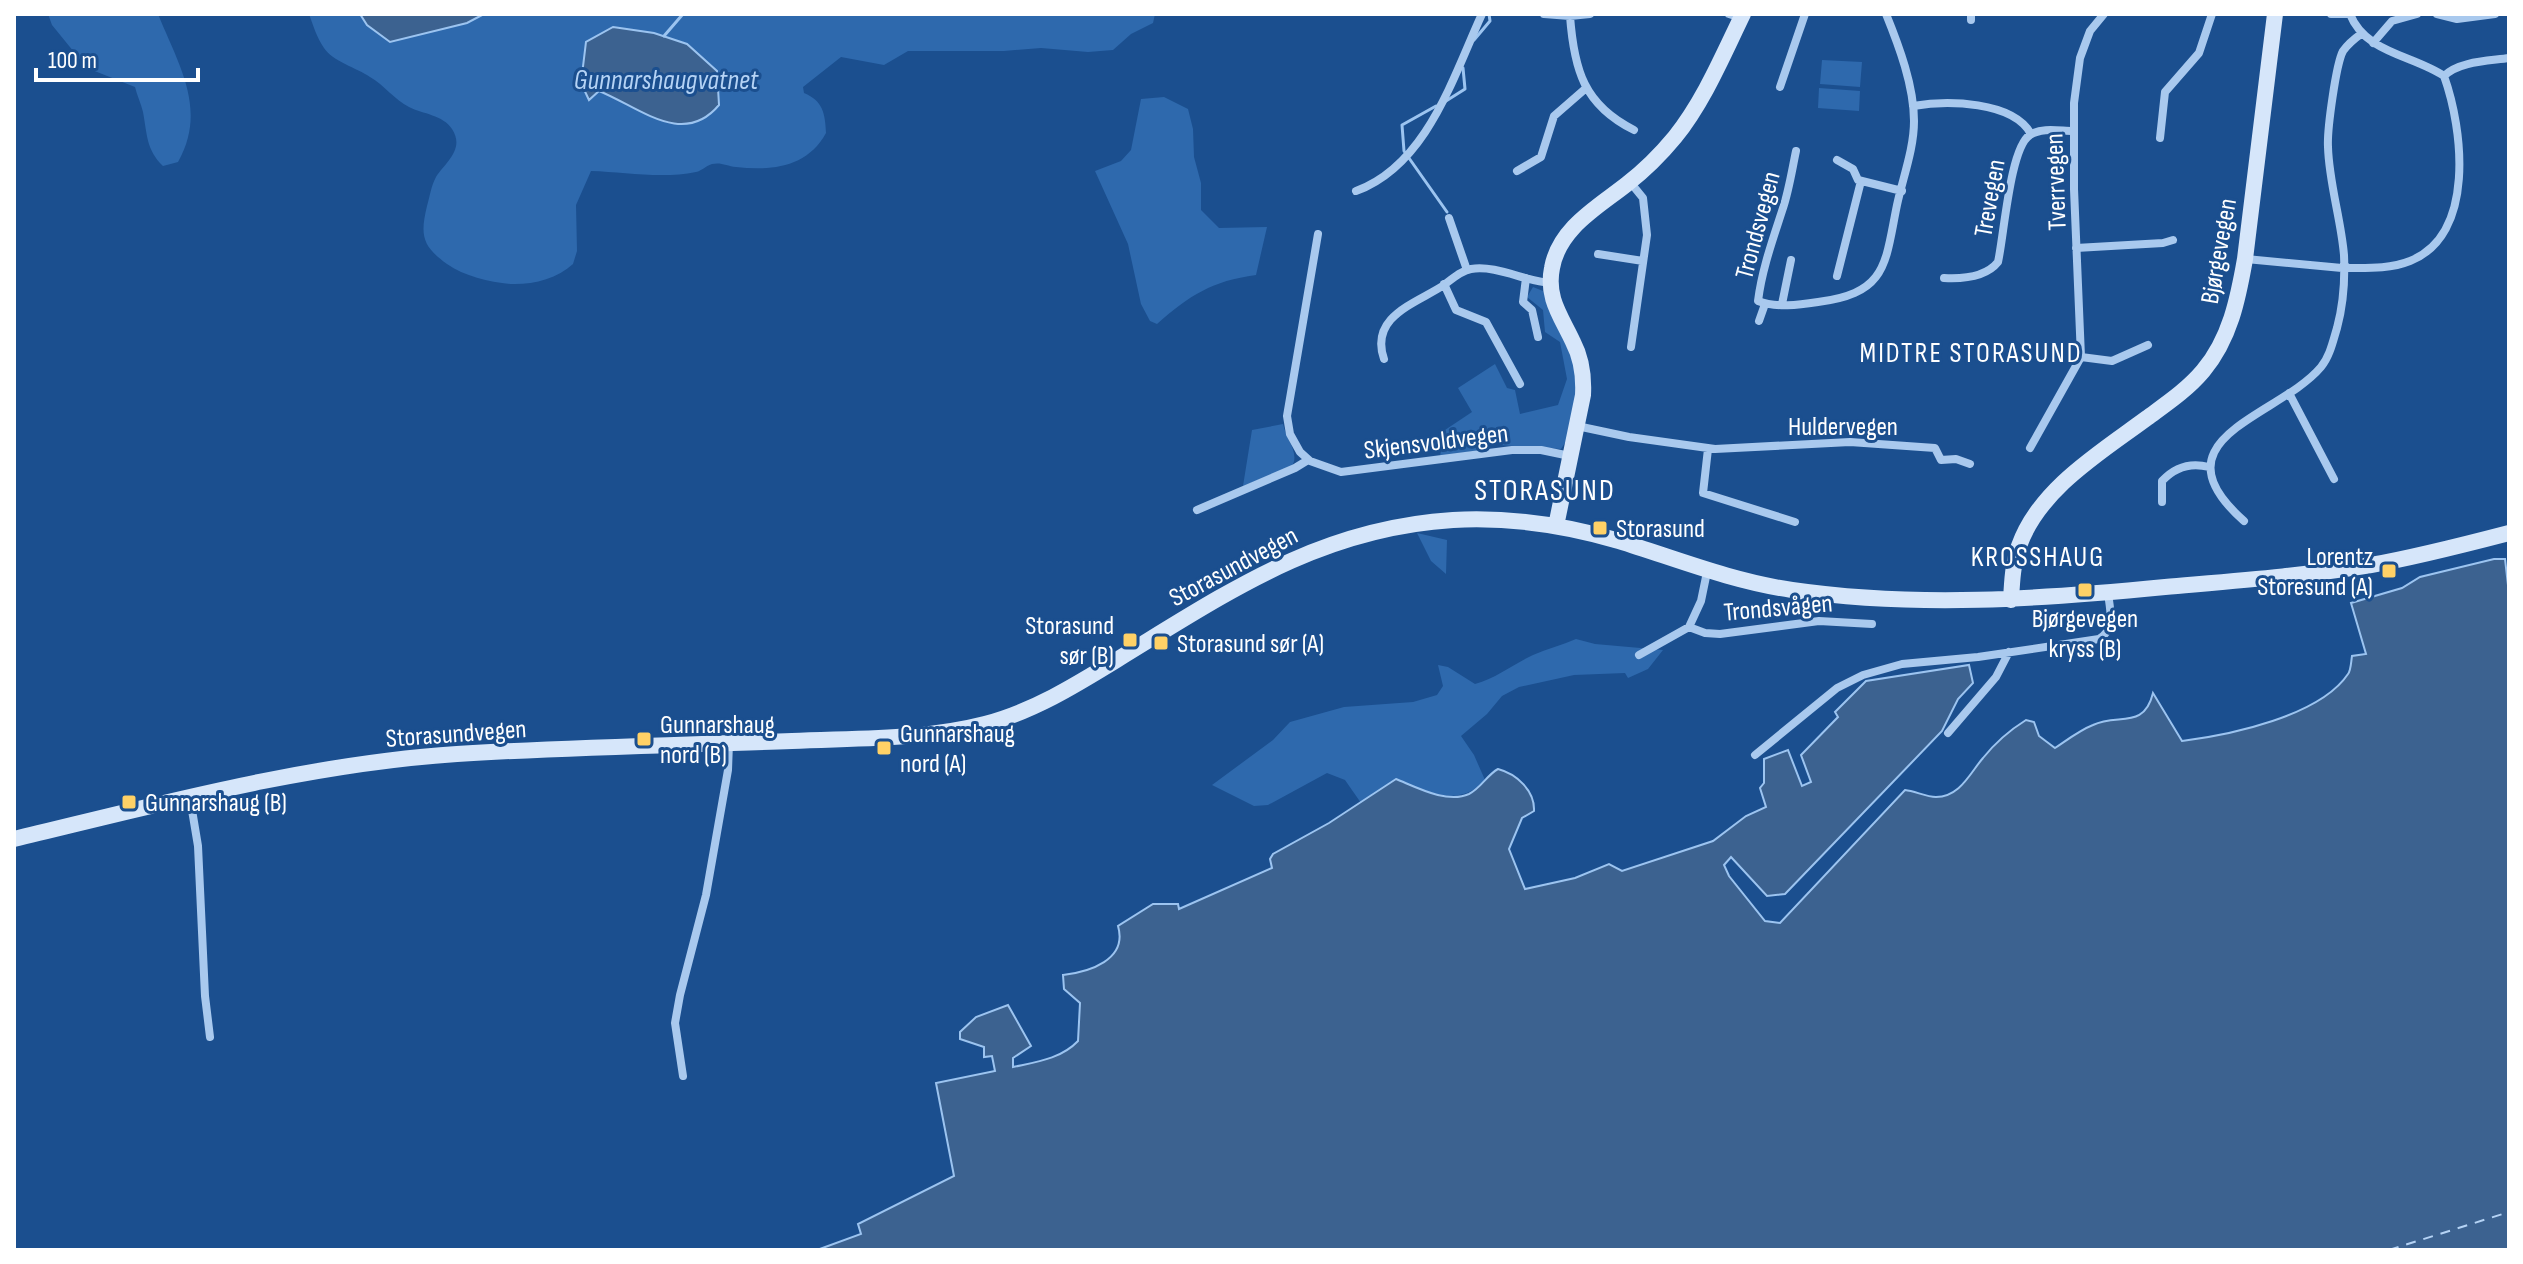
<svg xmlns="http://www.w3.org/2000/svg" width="2523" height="1264" viewBox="0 0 2523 1264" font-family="'Sofia Sans Condensed',sans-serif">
<rect width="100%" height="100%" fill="#1b4f8f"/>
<path fill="#2e69ad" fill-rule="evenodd" d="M48 14H158C178 64 208 109 178 162L163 166C146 150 147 133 143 112 141 104 137 95 135 87L87 68 52 25Z
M309 14H360L367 25 410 37 467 23 484 14H1155L1153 23 1131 34 1113 50 1088 52 1041 48 1004 51H908L884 65 841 57 803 87 804 93C823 101 825 113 826 133 807 168 770 171 736 167 727 166 721 162 712 164 705 166 702 171 696 172 662 179 624 172 591 171L576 205 577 251 573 264C557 279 532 285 510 284 489 282 464 276 447 264 422 246 420 235 427 206 430 196 431 186 436 177 446 162 465 149 452 129 443 115 423 114 409 107 395 100 384 85 370 77 357 68 332 61 324 48 317 38 313 25 309 14ZM614 27 654 33 687 44 710 115C666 137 641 108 599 91L586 43Z
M1822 60 1862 62 1860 87 1820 84Z
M1819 88 1860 91 1859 111 1818 108Z
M1164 97 1188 109 1193 129 1194 157 1201 183V210L1219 228 1267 227 1256 275C1212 281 1190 295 1157 324L1150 321 1141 304 1128 244 1095 171 1121 161 1131 150 1141 99Z
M1533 287 1543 291 1579 375 1568 438 1561 449 1499 445 1495 432 1487 434 1488 449 1440 456 1445 430 1472 412 1458 388 1495 364 1507 388 1515 390 1520 414 1558 405 1567 379 1560 342 1545 332 1543 310 1527 297Z
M1283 424C1286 439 1300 453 1292 466L1243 486 1252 430Z
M1417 533 1447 540 1446 574 1431 561Z
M1576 639 1595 644 1663 650 1648 669 1628 678 1625 673 1574 675 1519 687 1502 696 1487 714 1461 736 1474 755 1485 780C1459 809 1426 791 1396 779L1361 803 1345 780 1327 773 1268 805 1254 806 1212 785 1273 740 1290 722 1344 707 1413 702 1437 695 1443 686 1438 665 1448 667 1475 684C1497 678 1513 664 1533 655 1547 649 1562 645 1576 639Z"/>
<path fill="#3c6290" stroke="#9cc4f0" stroke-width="2" d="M360 14H484L467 23 390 42 367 25Z
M613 27 654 33 687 44 717 71 719 105C683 148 639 107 599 91L589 100 581 83 586 42Z
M2494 559H2505L2509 594V1250H817L861 1234 858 1224 954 1176 936 1083 995 1071 992 1056 984 1057V1047L960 1039V1032L976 1017 1008 1005 1031 1046 1013 1058V1067C1036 1062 1061 1059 1078 1041L1080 1003 1064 989 1063 975C1089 972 1128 960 1118 926L1153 904H1178L1179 909 1272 868 1270 859 1273 854 1329 823 1396 779C1416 787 1447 804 1469 794 1481 788 1487 775 1498 769 1517 774 1535 791 1534 811L1522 818 1509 849 1525 889 1575 878 1609 864 1622 871 1713 841 1746 816 1766 807 1760 788 1764 783V759L1788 750 1802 786 1811 782 1801 755 1838 717 1835 712 1866 681 1969 665 1973 683 1958 699 1942 731 1785 894 1767 896 1731 857 1724 865 1729 876 1765 921 1780 923 1905 790C1915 791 1926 797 1936 797 1960 797 1970 773 1983 758 1995 743 2010 730 2026 720L2034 722 2039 736 2055 748C2067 740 2080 730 2093 725 2118 713 2144 730 2153 693L2182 741C2230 735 2320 716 2348 674 2351 670 2351 662 2352 656L2366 654 2351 603 2402 588 2420 577Z"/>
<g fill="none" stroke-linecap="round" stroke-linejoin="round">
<path stroke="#9cc4f0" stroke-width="3" d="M664 36 683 14
M1474 40 1490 21 1489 14
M1446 101 1465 89 1463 68
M1436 106 1402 125 1404 151 1447 212"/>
<path stroke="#b5d3f5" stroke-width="2" stroke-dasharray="10 8" stroke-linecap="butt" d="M2389 1250 2509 1212"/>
<path stroke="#a9c9ee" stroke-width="8" d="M1544 14 1570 16 1590 14
M1729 14 1741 18
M2331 14H2348
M2350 14C2365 53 2413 55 2444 76
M2437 14 2457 19 2495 14
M1570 16C1574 70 1584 105 1634 130
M1971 20V14
M2373 43 2392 21 2417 14
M2444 76C2459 61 2489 61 2509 58
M1780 87 1805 14
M1913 106C1947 100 2013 101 2031 134
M2160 138 2165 92 2199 53 2212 14
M1796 151C1792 170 1789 190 1783 208 1773 239 1762 269 1758 301 1776 308 1799 305 1818 302 1888 293 1885 263 1897 205 1903 177 1914 149 1914 121 1914 86 1899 46 1886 14
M1837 160 1853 169 1858 180 1902 191
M1517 171 1541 157 1554 116 1585 89
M1630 182 1643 198 1647 235 1631 347
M1356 191C1427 165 1453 77 1482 14
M1449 218 1467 270
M1318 234 1287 416 1290 434 1300 452 1310 461 1341 472 1512 450H1541L1570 456
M2076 248 2163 243 2173 240
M1598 254 1643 261
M2246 259 2342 268 2344 265 2348 268C2368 268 2390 269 2410 261 2476 235 2463 129 2444 76
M1837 276 1861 181
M1526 278 1523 302 1532 310 1538 337
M1944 278C1963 279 1986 277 1998 262 2004 236 2010 147 2030 135 2042 127 2060 131 2073 131
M1444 284 1456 310 1486 322 1520 384
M1782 304 1791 260
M1759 321 1765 304
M2081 357 2112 361 2148 345
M1384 359C1369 316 1417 303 1444 285 1452 279 1460 271 1471 269 1497 265 1524 281 1550 283
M2289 393 2334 479
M1577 426 1629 437 1715 449 1850 442 1935 448 1941 460 1956 459 1970 464
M2030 448 2081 357 2074 189V103L2080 58 2090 31 2104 14
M1708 449 1703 493 1795 522
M2162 502V481C2175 467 2190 462 2209 467
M1197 510 1295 468 1308 460
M2244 521C2150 438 2279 417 2321 367 2330 356 2333 341 2337 328 2343 306 2345 278 2344 255 2341 219 2329 183 2328 147 2327 130 2336 64 2343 51 2348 44 2354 39 2361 34
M1689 627 1705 633 1720 634 1819 621 1872 624
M1639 655 1689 627 1701 601 1707 572
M1948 733 1996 677 2009 652
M1755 755 1837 688 1863 675 1902 664 1978 657 2099 639C2116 629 2110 610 2108 593
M190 798 198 846 205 996 210 1037
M683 1076 675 1023 680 995 706 895 728 770 729 743"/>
<path stroke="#d6e6fa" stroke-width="16" d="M1556 526 1583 395C1584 376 1582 359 1573 342 1561 316 1546 298 1552 268 1559 228 1598 207 1627 184 1645 170 1661 154 1675 137 1704 101 1723 55 1743 14
M2011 600C2012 581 2013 563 2019 546 2039 489 2101 452 2147 418 2166 404 2187 390 2203 371 2230 339 2238 299 2245 259L2275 14
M14 839C160 804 307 764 457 754 569 747 681 745 792 741 856 738 923 740 985 724 1035 711 1079 683 1123 656 1231 590 1322 528 1453 520 1509 517 1565 525 1619 541 1677 559 1731 581 1792 590 1917 608 2041 599 2165 587 2234 581 2303 576 2371 565 2417 557 2463 545 2509 533"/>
</g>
<g fill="#ffd166" stroke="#1b4f8f" stroke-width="3">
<rect x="1592" y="520" width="16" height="16" rx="4"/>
<rect x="2381" y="563" width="16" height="16" rx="4"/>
<rect x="2077" y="582" width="16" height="16" rx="4"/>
<rect x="1122" y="632" width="16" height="16" rx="4"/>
<rect x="1153" y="635" width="16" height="16" rx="4"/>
<rect x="636" y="731" width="16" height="16" rx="4"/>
<rect x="876" y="740" width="16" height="16" rx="4"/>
<rect x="121" y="794" width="16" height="16" rx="4"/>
</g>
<g text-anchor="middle" stroke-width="6" stroke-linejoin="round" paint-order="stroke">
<g font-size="26" fill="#fff" stroke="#1b4f8f">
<text transform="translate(2055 182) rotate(-92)" y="9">Tverrvegen</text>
<text transform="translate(1989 198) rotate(-80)" y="9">Trevegen</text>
<text transform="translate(1757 225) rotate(-75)" y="9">Trondsvegen</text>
<text transform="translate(2218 251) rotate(-80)" y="9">Bjørgevegen</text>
<text x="1843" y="435">Huldervegen</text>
<text transform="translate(1436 441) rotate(-7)" y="9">Skjensvoldvegen</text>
<text transform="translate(1233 566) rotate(-28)" y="9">Storasundvegen</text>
<text transform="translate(1778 607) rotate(-5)" y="9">Trondsvågen</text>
<text transform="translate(456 733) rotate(-4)" y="9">Storasundvegen</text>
</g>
<g font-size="26" fill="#fff" stroke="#1b4f8f" text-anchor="start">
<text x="1616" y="537">Storasund</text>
<text x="2373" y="565" text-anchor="end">Lorentz<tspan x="2373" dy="30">Storesund (A)</tspan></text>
<text x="2085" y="627" text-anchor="middle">Bjørgevegen<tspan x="2085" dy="30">kryss (B)</tspan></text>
<text x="1114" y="634" text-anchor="end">Storasund<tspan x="1114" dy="30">sør (B)</tspan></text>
<text x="1177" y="652">Storasund sør (A)</text>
<text x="660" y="733">Gunnarshaug<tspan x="660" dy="30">nord (B)</tspan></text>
<text x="900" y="742">Gunnarshaug<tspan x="900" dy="30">nord (A)</tspan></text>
<text x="145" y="811">Gunnarshaug (B)</text>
</g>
<g font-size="28" font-style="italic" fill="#b5d3f5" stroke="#1b4f8f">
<text x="666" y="89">Gunnarshaugvatnet</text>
</g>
<g font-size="28" letter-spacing="2" fill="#fff" stroke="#1b4f8f">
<text x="1971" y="362">MIDTRE STORASUND</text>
<text x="2038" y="566">KROSSHAUG</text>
</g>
<g font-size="30" letter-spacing="2" fill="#fff" stroke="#1b4f8f">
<text x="1545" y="500">STORASUND</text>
</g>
</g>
<rect width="2523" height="1264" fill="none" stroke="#ffffff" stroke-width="32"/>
<path d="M36 68v12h162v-12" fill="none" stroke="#ffffff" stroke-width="4"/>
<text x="48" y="68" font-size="24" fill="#ffffff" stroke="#1b4f8f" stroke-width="6" paint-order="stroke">100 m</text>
</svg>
